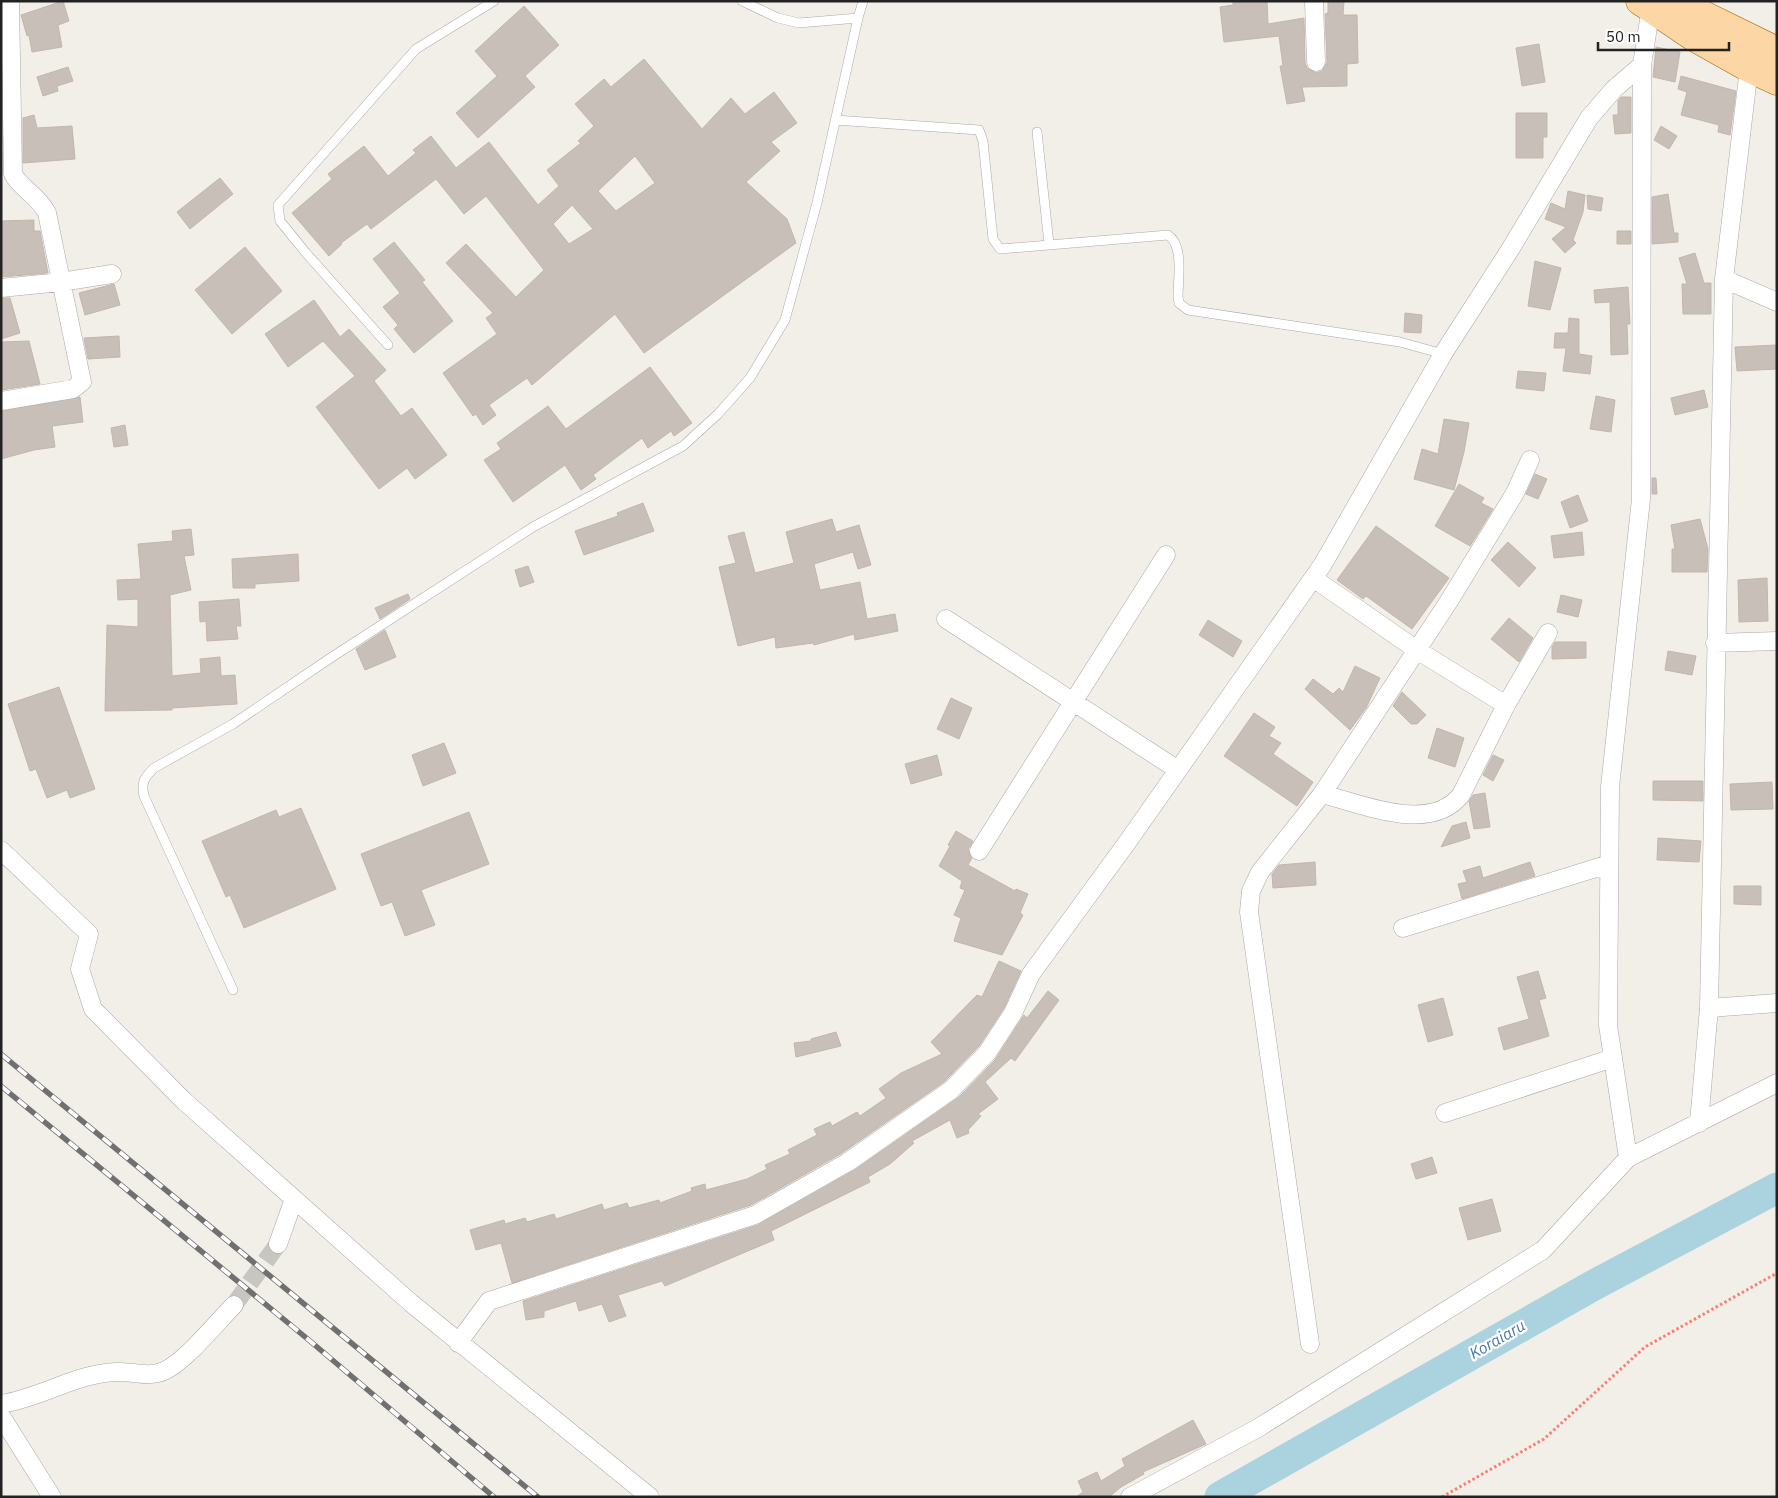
<svg xmlns="http://www.w3.org/2000/svg" width="1778" height="1498" viewBox="0 0 1778 1498" font-family="'IBM Plex Sans',sans-serif">
<rect width="100%" height="100%" fill="#f2efe9"/>
<g fill="none" stroke-linecap="round" stroke-linejoin="round">
<path stroke="#aad3df" stroke-width="31" d="M1220 1497 1594 1285 1777 1188"/>
</g>
<path fill="#c7bfb8" stroke="#c4b6ab" fill-rule="evenodd" d="M63 1 69 21 58 25 62 47 32 52 29 35 27 36 21 15Z
M1233 1H1267L1268 24 1304 18 1305 63 1307 68 1316 73 1322 71 1327 62 1325 14 1328 13V1H1344L1343 15H1357L1358 63 1347 64V86L1302 87 1305 101 1287 104 1280 66H1283L1279 36 1224 42 1220 7 1233 5Z
M524 6 559 45 525 76 535 87 478 138 456 113 497 76 475 51Z
M1539 44 1545 82 1522 86 1516 48Z
M1656 47 1680 52 1675 82 1653 77Z
M644 59 702 129 731 98 745 114 774 92 797 123 771 142 780 151 746 182 787 219 796 243 644 353 615 314 532 385 527 378 489 405 496 415 483 425 476 414 473 416 443 373 497 334 486 318 493 313 446 263 466 244 516 297 544 270 486 196 464 214 436 179 371 229 367 224 341 243 342 244 329 256 292 213 332 179 328 174 364 146 388 176 416 153 413 150 431 136 456 168 489 142 538 205 559 186 547 170 581 143 578 141 594 126 575 104 604 79 611 87ZM635 156 655 183 616 211 598 191ZM572 205 593 229 569 244 553 224Z
M68 67 73 81 57 86 58 91 43 96 37 77Z
M1681 76 1736 91 1730 135 1718 132 1719 125 1681 115 1687 92 1678 89Z
M1621 97H1631V133L1615 134 1613 115H1618V101Z
M1516 113H1547V137H1543V158H1516Z
M34 115 37 128 72 126 75 159 23 163V118Z
M1661 126 1677 136 1669 149 1654 140Z
M220 178 233 194 190 229 177 212Z
M1568 191 1585 195 1583 212 1573 240 1576 243 1565 253 1552 239 1566 227 1545 219 1551 203 1565 209Z
M1668 194 1674 233H1678V242L1652 244V197Z
M1587 195 1603 198 1601 211 1588 209Z
M34 220V231H40L48 273 1 277V221Z
M1617 231H1631V244H1617Z
M394 242 425 280 422 282 453 321 414 353 394 329 398 325 383 307 400 293 373 259Z
M245 247 282 291 232 334 195 290Z
M1695 253 1704 283H1711V314H1683L1682 284H1687L1679 258Z
M1535 261 1561 268 1550 310 1528 306Z
M114 284 120 305 85 315 79 293Z
M1628 287 1630 324H1627L1628 354 1611 355 1610 302 1595 303 1594 290Z
M1 298H10L20 333 1 339Z
M314 300 340 337 349 329 386 370 374 381 401 416 412 408 447 455 415 479 407 468 379 489 316 407 355 376 323 341 288 367 265 334Z
M1405 313 1422 315 1421 333 1404 332Z
M1569 318 1579 319V354L1592 356 1590 374 1563 371 1566 348H1554L1555 333H1568Z
M119 336 120 357 88 359 84 338Z
M29 341 40 384 1 390V342Z
M1777 345V369L1737 371 1735 347Z
M650 367 692 423 674 436 671 431 648 448 642 438 593 475 596 479 581 490 565 465 513 502 484 460 501 449 497 443 548 406 566 429Z
M1518 371 1546 373 1544 391 1516 388Z
M1704 390 1708 407 1675 415 1671 398Z
M1596 396 1615 400 1611 432 1590 429Z
M80 397 83 422 52 426 55 447 34 450 1 459V411Z
M1444 419 1469 423 1464 452 1454 490 1414 479 1422 449 1438 454Z
M125 425 128 445 114 447 111 428Z
M1535 474 1547 479 1538 499 1526 494Z
M1652 478H1656L1657 494H1652Z
M1459 484 1484 498 1481 503 1493 509 1470 546 1435 526Z
M1578 495 1588 521 1570 528 1561 502Z
M643 503 654 531 584 555 575 531 618 516 617 513Z
M832 519 836 532 859 525 871 565 858 569 853 552 814 564 820 590 860 582 867 619 895 614 898 631 855 640 854 634 814 645 813 643 776 648 775 637 738 646 719 567 736 563 728 536 744 532 755 573 794 563 786 532Z
M1700 519 1708 549 1707 572H1672V549H1675L1671 525Z
M1376 526 1449 578 1412 629 1366 596 1363 599 1337 580Z
M191 529 194 555 184 556 191 590 170 595 172 676 201 673 200 659 220 657 221 676 235 675 237 704 172 708V710L105 711 107 625 138 627V599L118 600 117 580 141 579 138 544 173 541 172 531Z
M1582 532 1584 555 1554 558 1551 536Z
M1508 542 1536 568 1519 587 1491 560Z
M298 554 299 581 255 584V588H233L232 559Z
M528 566 534 582 520 587 515 570Z
M1767 578 1768 621 1739 622 1738 580Z
M408 594 410 599 380 619 375 608Z
M1561 595 1582 600 1578 617 1557 612Z
M239 599 241 626H236L238 639 207 641 206 621 200 622 199 602Z
M1509 618 1533 638 1519 662 1491 639Z
M1208 620 1242 641 1233 657 1199 635Z
M385 630 396 657 365 670 356 649Z
M1555 642H1586V658L1552 659V647Z
M1668 651 1696 656 1692 675 1665 670Z
M1355 666 1380 678 1366 708 1350 730 1305 689 1313 679 1333 694 1339 688 1343 692Z
M59 687 95 789 70 798 67 790 47 798 36 769 30 771 8 704Z
M1402 692 1426 715 1417 724H1411L1393 706Z
M951 698 972 708 959 739 937 729Z
M1254 713 1275 727 1269 736 1281 743 1273 754 1313 782 1297 806 1224 756Z
M1437 728 1464 738 1455 767 1428 758Z
M444 743 456 773 423 786 412 755Z
M937 755 942 775 911 784 905 764Z
M1493 755 1504 760 1493 781 1483 775Z
M1653 781H1703V801L1653 800Z
M1772 782 1773 809 1731 810 1730 784Z
M1485 793 1490 827 1474 829 1469 801 1473 795Z
M301 808 336 889 244 928 230 895 226 897 202 841 276 810 279 817Z
M469 812 489 864 421 890 435 925 405 936 392 902 381 906 361 854Z
M1466 822 1470 838 1441 847 1452 826Z
M956 831 973 841 968 850 972 858 968 865 1015 891 1016 889 1028 894 1020 913 1023 915 1002 955 954 941 961 918 954 915 965 890 960 888 962 881 939 866 950 846 948 845Z
M1658 838 1701 841 1699 862 1657 860Z
M1315 862 1316 885 1273 888 1272 874 1279 865Z
M1530 862 1535 876 1462 899 1458 884 1467 882 1463 871 1480 866 1483 878Z
M1734 886H1761V905L1734 904Z
M999 961 1021 971 1004 1008 979 1046 944 1082 842 1153 751 1205 512 1283 501 1243 476 1250 470 1230 504 1220 505 1224 525 1218 527 1222 554 1214 556 1219 602 1204 604 1210 627 1203 629 1208 659 1200 660 1203 692 1191 691 1188 705 1184 706 1190 747 1179 767 1169 765 1165 790 1154 788 1150 817 1135 814 1129 830 1122 832 1126 857 1112 860 1116 886 1098 879 1089 901 1073 942 1054 931 1042 977 995 982 997Z
M1538 971 1546 998 1539 1000 1549 1036 1504 1050 1498 1028 1529 1019 1517 977Z
M1048 991 1059 1000 1015 1061 1011 1058 985 1082 998 1099 978 1114 981 1116 968 1130 969 1133 957 1138 950 1120 912 1141 914 1143 890 1164 868 1177 870 1182 771 1231 774 1240 665 1286 662 1281 618 1295 626 1316 609 1322 602 1304 579 1311 576 1301 544 1311V1317L526 1320 523 1301 758 1225 853 1171 959 1097 995 1060 1024 1015 1027 1018Z
M1443 998 1453 1035 1428 1042 1418 1005Z
M836 1032 841 1046 796 1057 794 1043 811 1041V1039Z
M1432 1157 1437 1173 1416 1179 1411 1164Z
M1492 1199 1501 1231 1468 1240 1459 1208Z
M1193 1420 1206 1444 1143 1472 1144 1474 1121 1487 1109 1497H1076L1083 1492 1078 1481 1097 1472 1101 1481 1125 1466 1122 1459Z"/>
<g fill="none" stroke-linecap="round" stroke-linejoin="round">
<path stroke="#c8c6c1" stroke-width="18" stroke-dasharray="18 9" stroke-linecap="butt" d="M234 1305 278 1244"/>
<defs>
<path id="service" d="M742 1 778 18 799 23 858 18 863 1
M835 120 979 130 983 141 993 239 1000 249 1168 235C1184 245 1178 279 1178 297L1179 303 1188 310 1400 342 1443 354
M1037 132 1049 244
M388 345 306 253 280 221 278 205 416 49 494 1
M233 990 144 796C141 782 144 778 154 768L233 724 332 657 533 527 683 446 718 414 750 378 785 320 817 203 858 18"/>
<path id="minor" d="M1314 1 1316 62
M1724 279 1777 302
M1 288 61 282 112 274
M1 401 73 389 82 382 47 213C38 195 21 189 13 174L10 1
M1313 578 1417 650 1506 705
M946 619 1178 770
M1715 643 1777 641
M1322 794C1363 804 1430 834 1461 795L1506 705 1548 633
M1 850 89 934 80 969 93 1009 183 1100 411 1303 650 1497
M979 851 1166 555
M1403 928 1609 864
M1709 1008 1777 1003
M1445 1113 1613 1058
M1699 1123 1709 1008 1724 279 1749 68
M1628 1158 1608 1025 1610 787 1641 499 1642 65 1652 1
M278 1244 294 1199
M458 1343 489 1301 755 1215 848 1162 951 1090 987 1053 1013 1013 1031 974 1126 844 1323 564 1443 354 1511 248 1589 118 1614 89 1642 65
M1310 1344 1249 912 1251 891 1260 872 1322 794 1449 601 1515 493 1530 460
M1 1404C41 1398 75 1374 115 1372 132 1371 148 1378 164 1371 185 1362 217 1322 234 1305
M1 1416 52 1497
M1130 1497 1258 1428 1543 1250 1628 1158 1777 1083"/>
<path id="primary" d="M1640 1 1692 36 1749 68 1777 81
M1675 1 1777 51"/>
</defs>
<use href="#service" stroke="#a9a9a9" stroke-width="10"/>
<use href="#minor" stroke="#a9a9a9" stroke-width="19"/>
<use href="#primary" stroke="#a06b00" stroke-width="29"/>
<path stroke="#fa8072" stroke-width="3" stroke-dasharray="2.5 2.5" stroke-linecap="butt" d="M1442 1497 1544 1439 1645 1347 1777 1273"/>
<use href="#service" stroke="#fff" stroke-width="9"/>
<use href="#minor" stroke="#fff" stroke-width="18"/>
<use href="#primary" stroke="#fcd6a4" stroke-width="28"/>
<defs>
<path id="rail" d="M1 1054 538 1497
M1 1086 310 1341 494 1497"/>
</defs>
<use href="#rail" stroke="#707070" stroke-width="5.5"/>
<use href="#rail" stroke="#fff" stroke-width="4" stroke-dasharray="11" stroke-linecap="butt"/>
</g>
<g text-anchor="middle" stroke-width="4.5" stroke-linejoin="round" paint-order="stroke">
<g font-size="16" font-style="italic" fill="#4a7aab" stroke="#fff">
<text transform="translate(1497 1339) rotate(-30)" y="6">Koraiaru</text>
</g>
</g>
<rect width="1778" height="1498" fill="none" stroke="#222222" stroke-width="5"/>
<path d="M1598 42v8h131v-8" fill="none" stroke="#222222" stroke-width="2.5"/>
<text x="1606" y="42" font-size="15" fill="#222222" stroke="#ffffff" stroke-width="4" paint-order="stroke">50 m</text>
</svg>
